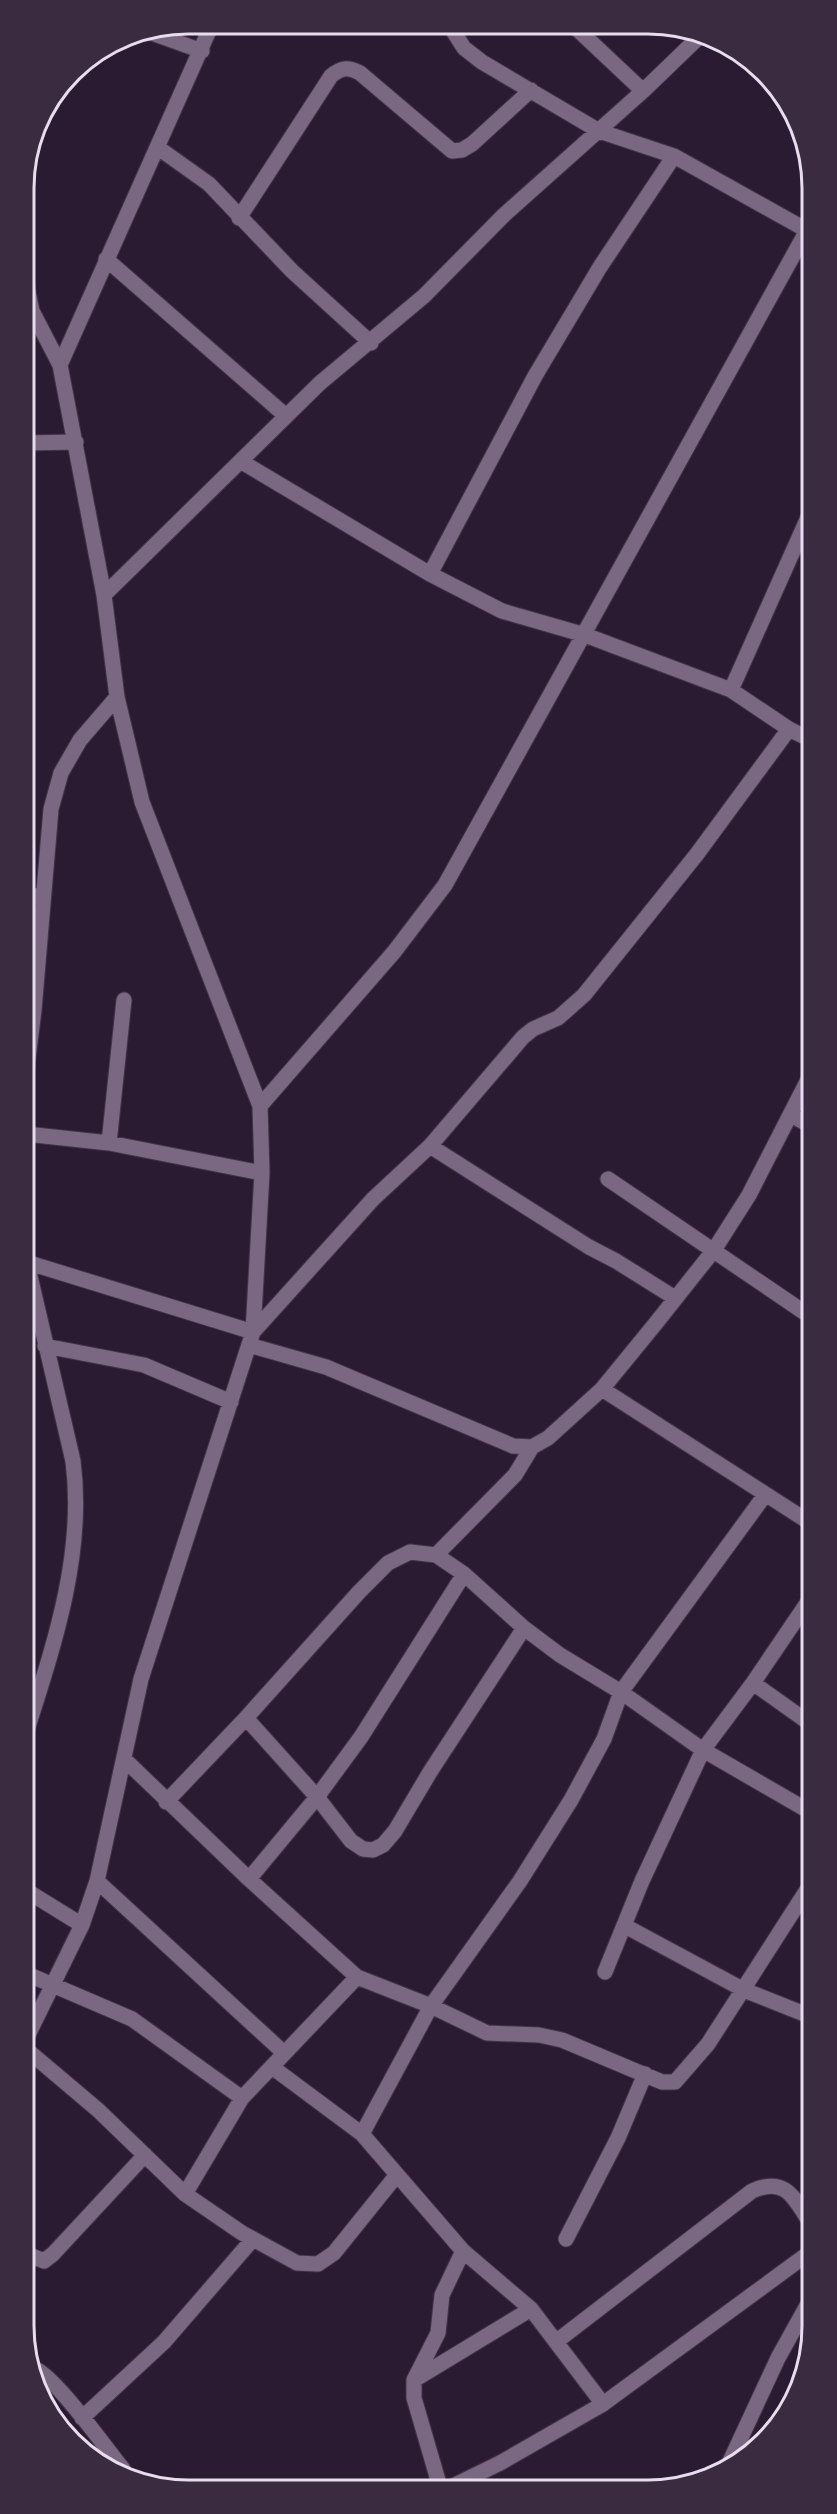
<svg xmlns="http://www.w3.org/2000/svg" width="837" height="2514" viewBox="0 0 837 2514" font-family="'Space Grotesk',sans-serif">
<rect width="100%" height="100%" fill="#2b1b32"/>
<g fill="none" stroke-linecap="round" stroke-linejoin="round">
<defs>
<path id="street" d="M450 26 464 48 482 62 599 131 674 156 810 232
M575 27 643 91
M149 32 202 51
M157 147 209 184 292 271 371 343
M239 218 331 76C342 67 348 67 360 73L452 151 462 150 472 144 531 90
M106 259 286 416
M25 277 32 311 60 365 104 595 117 697 142 802 260 1106 262 1173 253 1332 141 1679 97 1881 82 1925 27 2037
M60 365 212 24
M25 443 76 442
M242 462 430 574 502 611 585 635 731 690 789 729 811 740
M430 574 535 376 600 267 674 156
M104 595 320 383 424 296 504 215 643 91 699 37
M731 690 810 513
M25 901 42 894
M26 1075 34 1010 51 809 61 773 80 740 117 697
M260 1106 394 952 445 885 810 225
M791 1115 811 1126
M26 1134 109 1143 262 1173
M109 1143 124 1000
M430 1146 589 1247 616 1261 675 1298
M608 1179 811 1317
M26 1259 73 1461C85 1554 54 1645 26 1733
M26 1262 253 1332 373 1199 430 1146 523 1037 533 1029 558 1018 584 995 697 854 789 729
M249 1345 326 1367 513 1446 532 1447 548 1438 602 1389 656 1323 714 1250 749 1195 811 1074
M45 1346 144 1365 231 1402
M602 1389 812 1524
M436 1555 515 1475 532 1447
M753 1683 812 1725
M246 1718 317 1797 351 1841 363 1849 373 1850 383 1845 395 1831 430 1772 524 1628
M125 1760 249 1879 357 1977 431 2006 487 2033 539 2035 562 2040 662 2082H675L708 2044 812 1882
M166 1802 246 1718 359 1592 388 1563 410 1552 436 1555 464 1574 524 1628 560 1655 621 1692 703 1750 812 1813
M249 1879 317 1797 361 1737 464 1574
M97 1881 284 2053
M27 1891 82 1925
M625 1926 744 1990 812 2017
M605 1972 642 1881 703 1750 753 1683 812 1596
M27 1974 132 2019 242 2098
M27 2050 98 2110 185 2194 242 2233 297 2263 318 2264 334 2253 396 2176
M272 2067 362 2134 463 2251 531 2309 603 2404
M362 2134 431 2006 520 1881 571 1800 604 1739 621 1692 765 1495
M185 2194 242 2098 357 1977
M566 2239 618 2138 645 2074
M27 2254 44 2261 53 2254 145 2155
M557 2341 752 2191C788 2175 795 2201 813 2227
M33 2368C53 2373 107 2450 123 2469
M414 2380 531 2309
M82 2418 164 2342 253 2239
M440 2487 414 2398V2380L438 2333 442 2295 463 2251"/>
<path id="secondary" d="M726 2470 778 2358 813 2295
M451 2487 500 2463 603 2404 813 2250"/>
</defs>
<use href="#street" stroke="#423548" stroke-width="17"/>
<use href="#secondary" stroke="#423548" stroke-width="17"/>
<use href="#street" stroke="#7a6883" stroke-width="15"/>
<use href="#secondary" stroke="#7a6883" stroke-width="15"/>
</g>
<path d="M0 0H837V2514H0ZM188 34H648A154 154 0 0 1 802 188V2326A154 154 0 0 1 648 2480H188A154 154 0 0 1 34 2326V188A154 154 0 0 1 188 34Z" fill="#3a2b41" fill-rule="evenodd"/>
<path fill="none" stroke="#e7dded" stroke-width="3" d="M188 34H648A154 154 0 0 1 802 188V2326A154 154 0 0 1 648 2480H188A154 154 0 0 1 34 2326V188A154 154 0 0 1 188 34Z"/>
</svg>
